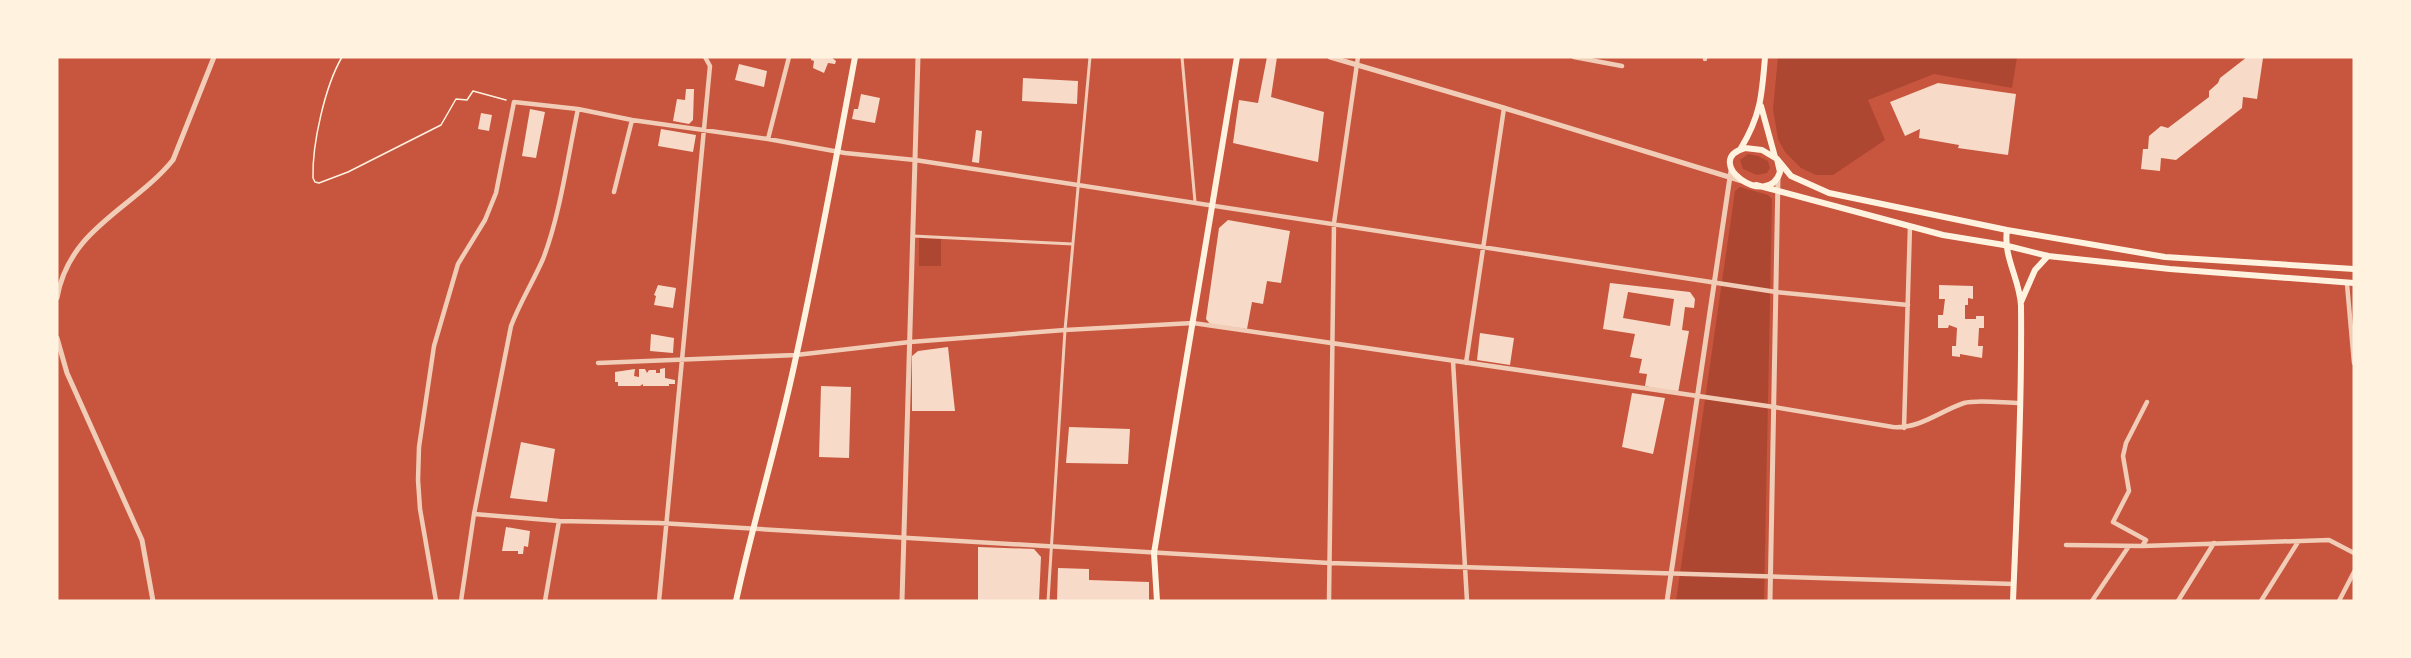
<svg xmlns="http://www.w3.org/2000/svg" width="2411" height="658" viewBox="0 0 2411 658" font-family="Roboto,sans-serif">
<rect width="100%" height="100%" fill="#c8553d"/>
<path fill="#ae4732" d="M1778 57H2017L2012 88 1934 74 1868 100 1885 140 1833 175H1816L1801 168 1785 152 1778 139 1773 109Z
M1748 154 1758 156 1768 161 1770 168 1767 173 1757 175 1743 169 1740 160Z
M1740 187 1768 195 1772 199 1764 601H1676L1735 191Z
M919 238 941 239V266H919Z"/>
<path fill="#f7dbc8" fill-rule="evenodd" d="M811 57H831L836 61 835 64 828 63 824 73 813 68 814 61 811 60Z
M1267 57H1277L1271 97 1324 112 1318 162 1233 143 1239 100 1258 103Z
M2247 57 2263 58 2257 99 2243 97 2242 108 2176 160 2161 158 2160 171 2141 169 2143 149H2148L2149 136 2161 126 2168 128 2209 97V91L2218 83 2220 78Z
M739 64 767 71 764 87 735 80Z
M1023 78 1078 81 1077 104 1022 101Z
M1938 83 2016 94 2008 155 1958 148 1959 145 1919 138 1920 129 1905 136 1890 102Z
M686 89H694L693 120 689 124 673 121 677 99 685 100Z
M861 94 880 98 875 123 852 119 854 109H858Z
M530 109 545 112 536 158 522 156Z
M481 113 492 115 489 131 478 129Z
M661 129 696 135 693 152 658 146Z
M976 130 982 131 979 163 972 162Z
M1228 220 1290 231 1281 283 1267 281 1263 304 1252 302 1247 329 1210 324 1206 319 1219 228Z
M1610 283 1690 292 1695 299 1694 308 1685 307 1682 330 1689 331 1678 393 1645 386 1647 374 1639 373 1642 359 1630 357 1635 334 1603 329ZM1628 292 1674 299 1670 326 1623 318Z
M658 285 676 288 673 308 654 305 656 296 654 295Z
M1939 285 1973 286V299L1968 298V305H1965V319H1976V316H1984V328H1979L1978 346H1983L1982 358 1960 354V357L1952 356V346H1956L1957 328 1949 325 1948 328H1938V315H1943L1945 299H1939Z
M1480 333 1514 338 1510 365 1477 360Z
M651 334 674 338 673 353 650 351Z
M948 347 955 411H912V356L918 351Z
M665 368V378L675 380V384H669V386H643V384L640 386H618V382H615V372L635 369 634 376 639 377V369H645L647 373 649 370H656V373H660V369Z
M821 386 851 387 849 458 819 457Z
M1632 393 1665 398 1653 454 1622 447Z
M1069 427 1130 429 1128 464 1066 463Z
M521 442 555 449 547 502 510 498Z
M506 527 530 531 528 547 524 546 523 554H518V551H502Z
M978 547 1034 549 1041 557 1039 601H978Z
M1058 568 1089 569V580L1149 582V601H1057Z"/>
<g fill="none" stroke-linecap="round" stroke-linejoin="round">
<path stroke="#fff3e0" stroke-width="1.5" d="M342 57C325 86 312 144 313 178L315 182 319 183 348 172 441 125 456 99 467 100 473 91 506 100"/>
<path stroke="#f1ccb7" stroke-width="3" d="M1182 57 1195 202
M913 236 1073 244
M1048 601 1065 330 1090 57"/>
<path stroke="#f1ccb7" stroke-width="4.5" d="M1574 57 1622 66
M1705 59V57
M768 139 789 57
M614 192 632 120
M2347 284 2354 363
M1453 361 1467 601
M598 363 796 355 910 342 1065 330 1193 323 1774 407 1893 427C1920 429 1940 411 1964 403 1977 399 2005 403 2020 403
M1466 363 1504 108
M1904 428 1910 226
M474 514 559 521 659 523 1329 563 2014 584
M2066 545 2142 546 2329 540 2354 553
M2142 546 2146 540 2113 522 2129 491 2123 456 2126 443 2147 402
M436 601 420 509 418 480 419 447 434 346 458 264 485 220 496 193 514 102 578 109 632 120 768 139 845 153 915 160 1776 292 1908 305
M461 601 474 514 511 326C520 302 533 282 543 259 560 216 568 155 578 109
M545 601 559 521
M659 601 710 66 705 57
M1329 601 1334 223 1358 57
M2092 601 2129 546
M2178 601 2214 543
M2261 601 2298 542
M2339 601 2354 572"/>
<path stroke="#f1ccb7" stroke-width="5" d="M1330 57 1504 108 1742 181
M57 298C69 228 133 209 173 160L214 57
M57 338 67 373 142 540 153 601
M902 601 918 57
M1667 601 1731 170
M1770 601 1778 178"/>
<path stroke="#fff3e0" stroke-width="6" d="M1761 106 1775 157
M1741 148C1761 115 1762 94 1765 57
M1745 148 1762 150 1777 159 1780 172C1768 211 1700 161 1745 148Z
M1777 159 1791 176 1829 193 2007 230 2165 257 2354 269
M1756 185 1943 235 2004 245 2048 256 2170 269 2354 283
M2007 230C2003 258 2020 279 2021 306 2022 404 2017 503 2013 601
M2021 302 2035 270 2048 256
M736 601C753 522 777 445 794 366 817 263 836 160 855 57
M1157 601 1154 553 1237 57"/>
</g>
<rect width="2411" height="658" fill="none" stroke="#fff3e0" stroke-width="117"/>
</svg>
